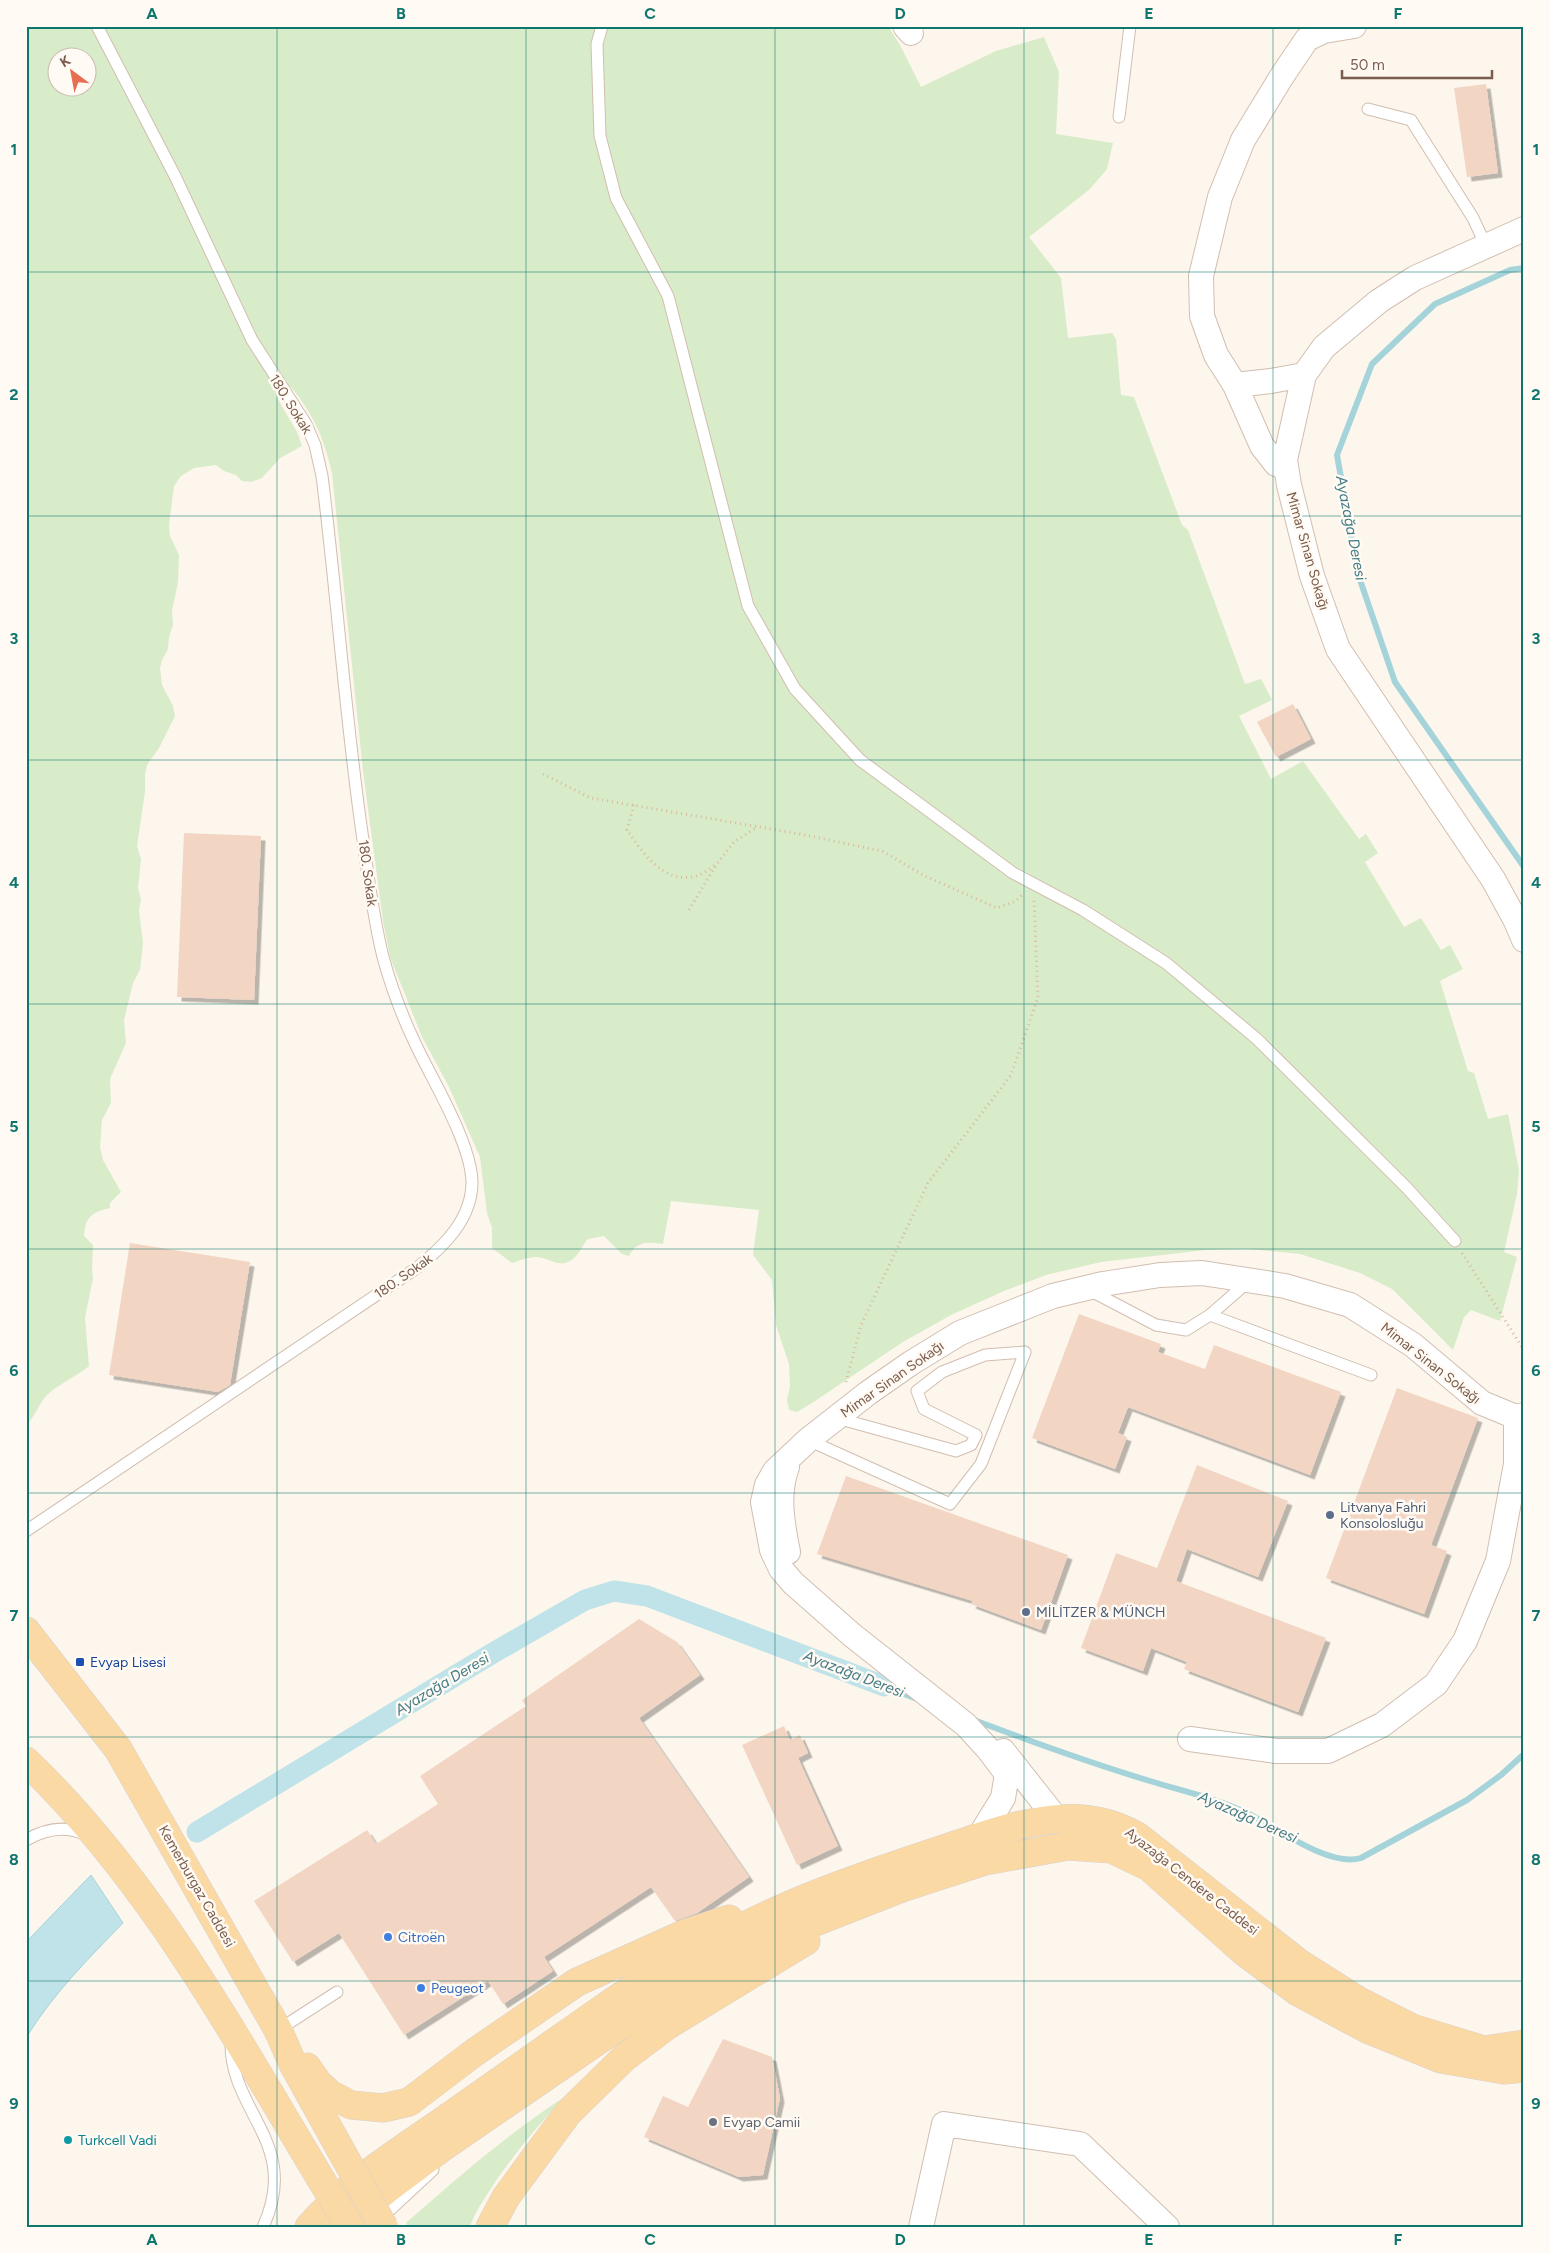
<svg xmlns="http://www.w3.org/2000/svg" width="1550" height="2253" viewBox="0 0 1550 2253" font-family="Figtree,sans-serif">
<defs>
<filter id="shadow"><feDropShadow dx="4.5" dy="4.5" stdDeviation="0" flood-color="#0004"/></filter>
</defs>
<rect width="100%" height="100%" fill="#fdf6ec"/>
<path fill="#d8ecc9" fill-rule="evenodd" d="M26 26H888L900 45 921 87 996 51 1044 37 1059 72 1056 134 1113 143 1107 169 1090 189 1029 237 1061 278 1068 338 1112 333 1116 339 1121 395 1134 397 1182 525 1188 530 1245 684 1261 679 1272 700 1239 716 1271 779 1303 761 1359 839 1366 834 1378 853 1365 862 1404 927 1421 918 1441 950 1450 945 1463 969 1440 981 1468 1071 1474 1073 1488 1119 1508 1114 1519 1170 1517 1194 1504 1252 1517 1257 1500 1321 1471 1310 1464 1317 1453 1350 1392 1289 1360 1273 1300 1254 1248 1249 1206 1250 1101 1262 1046 1275 1004 1291 951 1315 903 1342 812 1403 797 1412 789 1410 787 1400 790 1386 789 1364 776 1325 772 1280 753 1255 759 1210 671 1201 663 1244C648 1242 637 1240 629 1256L622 1254 604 1236 588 1239C583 1244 581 1251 576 1256 561 1272 551 1257 535 1257 528 1257 519 1261 512 1263L492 1248V1228L487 1213 480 1157 449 1087 422 1037 390 957 383 921 363 771 332 473C323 436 315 417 291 387L276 396 297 432 302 446 280 458 262 478 251 482 242 481 236 475 224 471 216 465 194 468 181 476 174 486 169 525 170 536 179 555 178 582 172 611 173 625 169 637 168 649 162 660 160 668 162 685 173 706 175 716 159 748 147 765 145 775V792L137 846 141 859 138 888 141 899 139 911 143 943 140 970 133 983 124 1020 126 1043 110 1079 111 1103 102 1120 100 1147 103 1160 121 1192 110 1203V1208C92 1212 85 1217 84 1236L93 1245 92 1270 93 1278 85 1318 89 1366C76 1377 60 1383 47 1395 40 1402 36 1414 29 1422L26 1421ZM58 58H88V88H58Z
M566 2096C537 2126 511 2157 488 2193 481 2204 474 2214 470 2227H408L406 2223C457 2178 509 2133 566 2096Z"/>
<path fill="#bfe3e8" stroke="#a5d3da" d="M91 1875 123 1923C88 1959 52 1995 26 2038V1942Z"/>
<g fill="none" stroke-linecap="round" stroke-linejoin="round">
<path stroke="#a5d3da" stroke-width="6" d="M1524 268 1510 270 1435 304 1372 364 1337 455 1358 574 1395 682 1524 867
M884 1686 917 1699
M974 1720C1032 1742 1090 1763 1150 1781 1182 1791 1216 1798 1247 1813 1276 1827 1329 1868 1361 1858L1467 1800 1501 1775 1524 1754"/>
<path stroke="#bfe3e8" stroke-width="21" d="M197 1832 493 1653 585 1600 614 1591 647 1596 884 1686"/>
</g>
<path fill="#f3d5c3" filter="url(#shadow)" d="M1486 84 1498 173 1467 177 1454 88Z
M1293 704 1311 739 1276 757 1257 722Z
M184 833 261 836 254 1000 177 997Z
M130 1243 250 1262 230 1385 218 1392 109 1375Z
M1079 1314 1161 1344 1158 1352 1205 1369 1214 1345 1341 1392 1310 1475 1128 1407 1118 1433 1127 1437 1115 1469 1032 1438Z
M1397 1388 1478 1418 1431 1545 1447 1551 1424 1614 1326 1578Z
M1197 1465 1288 1501 1258 1577 1187 1549 1176 1581 1326 1638 1298 1712 1184 1669 1187 1662 1151 1648 1143 1671 1081 1648 1116 1553 1157 1568Z
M846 1476 1068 1555 1041 1630 971 1604 973 1601 817 1554Z
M639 1619 677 1642 700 1675 639 1718 749 1877 697 1913 675 1921 651 1887 544 1957 553 1971 503 2004 488 1981 404 2035 339 1933 293 1962 254 1901 367 1830 376 1844 438 1804 420 1776 526 1706 522 1700Z
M784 1726 790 1740 800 1735 808 1753 798 1758 838 1846 797 1865 742 1745Z
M723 2039 772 2057 780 2098 763 2175 739 2177 644 2137 663 2096 688 2107Z"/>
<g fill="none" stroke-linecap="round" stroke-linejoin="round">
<defs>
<path id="service" d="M602 26 597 44 600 136 616 198 668 296 748 606 795 689 860 760 1013 873 1083 910 1166 963 1257 1039 1406 1187 1455 1241
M1368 109 1411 120 1473 218 1486 246
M1119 117 1130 26
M1089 1290 1156 1325 1186 1330 1210 1315 1249 1281
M1210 1315 1371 1375
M808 1440 950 1504 981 1464 1025 1352 985 1355 942 1372 917 1391 924 1409 976 1435 971 1445 956 1451 837 1418
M26 1531 418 1267C444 1246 472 1219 472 1182 471 1142 432 1080 415 1043 402 1016 391 986 383 957 373 917 368 875 362 833 345 715 337 595 322 476L315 445 306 424 252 340 175 176 97 26
M26 1840C45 1829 66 1825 86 1835
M278 2030 337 1992
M231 2041C229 2112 302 2143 263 2227
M379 2220 433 2170"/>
<path id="minor" d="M905 26 911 33
M1524 229 1415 278 1379 301 1324 347 1304 375 1285 460 1289 485 1312 576 1338 649 1493 879 1516 921 1524 940
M1235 385 1271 381 1304 375
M1286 467 1276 464 1262 446 1235 385 1216 355 1202 316 1201 276 1220 197 1243 140 1282 76 1307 39 1324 31 1354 26
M787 1467C777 1494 782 1523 788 1552
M1190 1739 1276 1751H1328L1382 1725 1436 1684 1465 1641 1498 1561 1516 1464V1417
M1003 1751 1056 1818
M979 1837 1003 1798 1007 1774 988 1749 966 1725 852 1635 793 1583 781 1569 772 1550 763 1502 767 1485 775 1471 808 1440 868 1393 911 1363 960 1333 1053 1296 1103 1284 1160 1275 1202 1273 1285 1286 1350 1305 1413 1345 1482 1403 1516 1417 1524 1415
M921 2227 944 2124 1080 2144 1167 2227"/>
<path id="primary" d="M26 1631 118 1749 278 2030 293 2064 344 2156
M26 1761C152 1881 236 2039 325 2186
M307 2067 318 2083 330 2094 351 2105 383 2108 409 2102 475 2052 577 1982 686 1933 729 1919
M309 2227C346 2185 395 2154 440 2123 505 2077 569 2032 634 1987 683 1957 733 1930 785 1907 847 1880 915 1859 979 1837 1033 1820 1085 1806 1137 1836L1299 1963 1359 2001 1412 2028 1484 2050 1524 2044
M342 2227 387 2189 443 2147 647 2007 725 1962 777 1937 902 1888 985 1861 1068 1846 1111 1849 1149 1867 1243 1951 1298 1992 1367 2029 1441 2059 1504 2070 1524 2068
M490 2227 506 2197 568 2113 624 2058 668 2025 806 1941"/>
</defs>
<use href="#service" stroke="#d1beb0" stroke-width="13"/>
<use href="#minor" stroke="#d1beb0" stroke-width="26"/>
<use href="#primary" stroke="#dad1cd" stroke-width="29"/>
<path stroke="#d9b8a5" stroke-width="3" stroke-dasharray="1 4" stroke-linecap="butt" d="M543 774 591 798 800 834 882 851 925 876 997 908 1016 901 1022 895
M634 805 627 830C642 852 664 885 696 876 702 875 710 868 716 865
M689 910 716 865 734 842 757 827
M1462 1253 1524 1350
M846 1382 861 1325 928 1183 1011 1075 1038 997 1034 900"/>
<use href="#service" stroke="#fff" stroke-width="11"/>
<use href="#minor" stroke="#fff" stroke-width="24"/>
<use href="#primary" stroke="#fbd9a5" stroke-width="28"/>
<defs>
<path id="primary-bridge" d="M344 2156 384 2227
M325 2186 350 2227"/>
</defs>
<use href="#primary-bridge" stroke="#dad1cd" stroke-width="29" stroke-linecap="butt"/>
<use href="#primary-bridge" stroke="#fbd9a5" stroke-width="28"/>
</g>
<path fill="none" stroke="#0f766e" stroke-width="1" stroke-opacity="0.55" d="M277 26V2227M526 26V2227M775 26V2227M1024 26V2227M1273 26V2227M26 272H1524M26 516H1524M26 760H1524M26 1004H1524M26 1249H1524M26 1493H1524M26 1737H1524M26 1981H1524"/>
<g fill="#5c6f8a" stroke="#fffaf3" stroke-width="2">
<circle cx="1330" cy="1515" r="5"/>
<circle cx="1026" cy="1612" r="5"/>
</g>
<rect fill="#1a4fb4" stroke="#fffaf3" stroke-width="2" x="75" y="1657" width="10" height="10" rx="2.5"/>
<g fill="#3f7fe0" stroke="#fffaf3" stroke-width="2">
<circle cx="388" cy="1937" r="5"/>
<circle cx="421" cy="1988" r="5"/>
</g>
<circle fill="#6b7280" stroke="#fffaf3" stroke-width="2" cx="713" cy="2122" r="5"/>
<circle fill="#0f9aa8" stroke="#fffaf3" stroke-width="2" cx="68" cy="2140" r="5"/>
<g text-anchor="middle" stroke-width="5" stroke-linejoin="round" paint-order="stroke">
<g font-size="14" fill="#7a5c4d" stroke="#fffaf3">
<text transform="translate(291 404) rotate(58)" y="5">180. Sokak</text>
<text transform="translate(1308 551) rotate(74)" y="5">Mimar Sinan Sokağı</text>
<text transform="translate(368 873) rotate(82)" y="5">180. Sokak</text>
<text transform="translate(403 1276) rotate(-35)" y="5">180. Sokak</text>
<text transform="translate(1431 1363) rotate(38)" y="5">Mimar Sinan Sokağı</text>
<text transform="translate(892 1379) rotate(-35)" y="5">Mimar Sinan Sokağı</text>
<text transform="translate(1192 1881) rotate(38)" y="5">Ayazağa Cendere Caddesi</text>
<text transform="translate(197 1886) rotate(60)" y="5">Kemerburgaz Caddesi</text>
</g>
<g font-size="14" fill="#4e5e75" stroke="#fffaf3" text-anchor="start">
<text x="1340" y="1512">Litvanya Fahri<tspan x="1340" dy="16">Konsolosluğu</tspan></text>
<text x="1036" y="1617">MİLİTZER &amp; MÜNCH</text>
</g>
<g font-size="14" fill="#164399" stroke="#fffaf3" text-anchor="start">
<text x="90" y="1667">Evyap Lisesi</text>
</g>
<g font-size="14" fill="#366cbe" stroke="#fffaf3" text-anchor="start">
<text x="398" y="1942">Citroën</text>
<text x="431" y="1993">Peugeot</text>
</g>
<g font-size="14" fill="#5b616d" stroke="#fffaf3" text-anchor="start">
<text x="723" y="2127">Evyap Camii</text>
</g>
<g font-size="14" fill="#0d838f" stroke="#fffaf3" text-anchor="start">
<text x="78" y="2145">Turkcell Vadi</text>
</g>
<g font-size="15" font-style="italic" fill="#437c86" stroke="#fffaf3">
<text transform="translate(1351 528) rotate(79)" y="5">Ayazağa Deresi</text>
<text transform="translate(854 1674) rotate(21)" y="5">Ayazağa Deresi</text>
<text transform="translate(442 1684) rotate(-31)" y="5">Ayazağa Deresi</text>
<text transform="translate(1248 1817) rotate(24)" y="5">Ayazağa Deresi</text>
</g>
</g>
<rect width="1550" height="2253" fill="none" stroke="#fffaf3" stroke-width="55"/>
<g transform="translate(72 72) rotate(328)"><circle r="24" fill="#fffaf3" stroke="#cabbb1"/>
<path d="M0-4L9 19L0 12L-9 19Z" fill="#e76f51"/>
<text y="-8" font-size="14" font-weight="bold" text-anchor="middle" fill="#7a5c4d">K</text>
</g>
<path d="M1342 70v8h150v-8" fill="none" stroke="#7a5c4d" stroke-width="2.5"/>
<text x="1350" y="70" font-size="15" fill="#7a5c4d" stroke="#fffaf3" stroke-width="4" paint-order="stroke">50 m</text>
<rect x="28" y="28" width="1494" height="2198" fill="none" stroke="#0f766e" stroke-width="2"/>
<g font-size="16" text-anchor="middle" font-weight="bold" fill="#0f766e">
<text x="152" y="19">A</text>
<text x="401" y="19">B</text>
<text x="650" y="19">C</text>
<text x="900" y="19">D</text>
<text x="1149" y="19">E</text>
<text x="1398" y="19">F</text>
<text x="14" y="155">1</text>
<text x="1536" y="155">1</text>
<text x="14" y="400">2</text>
<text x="1536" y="400">2</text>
<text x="14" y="644">3</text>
<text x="1536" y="644">3</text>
<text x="14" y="888">4</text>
<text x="1536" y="888">4</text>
<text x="14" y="1132">5</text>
<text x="1536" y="1132">5</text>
<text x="14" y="1376">6</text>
<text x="1536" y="1376">6</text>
<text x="14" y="1621">7</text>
<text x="1536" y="1621">7</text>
<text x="14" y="1865">8</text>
<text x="1536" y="1865">8</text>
<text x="14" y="2109">9</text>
<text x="1536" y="2109">9</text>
<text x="152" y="2245">A</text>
<text x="401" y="2245">B</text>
<text x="650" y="2245">C</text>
<text x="900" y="2245">D</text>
<text x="1149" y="2245">E</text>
<text x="1398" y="2245">F</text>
</g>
</svg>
